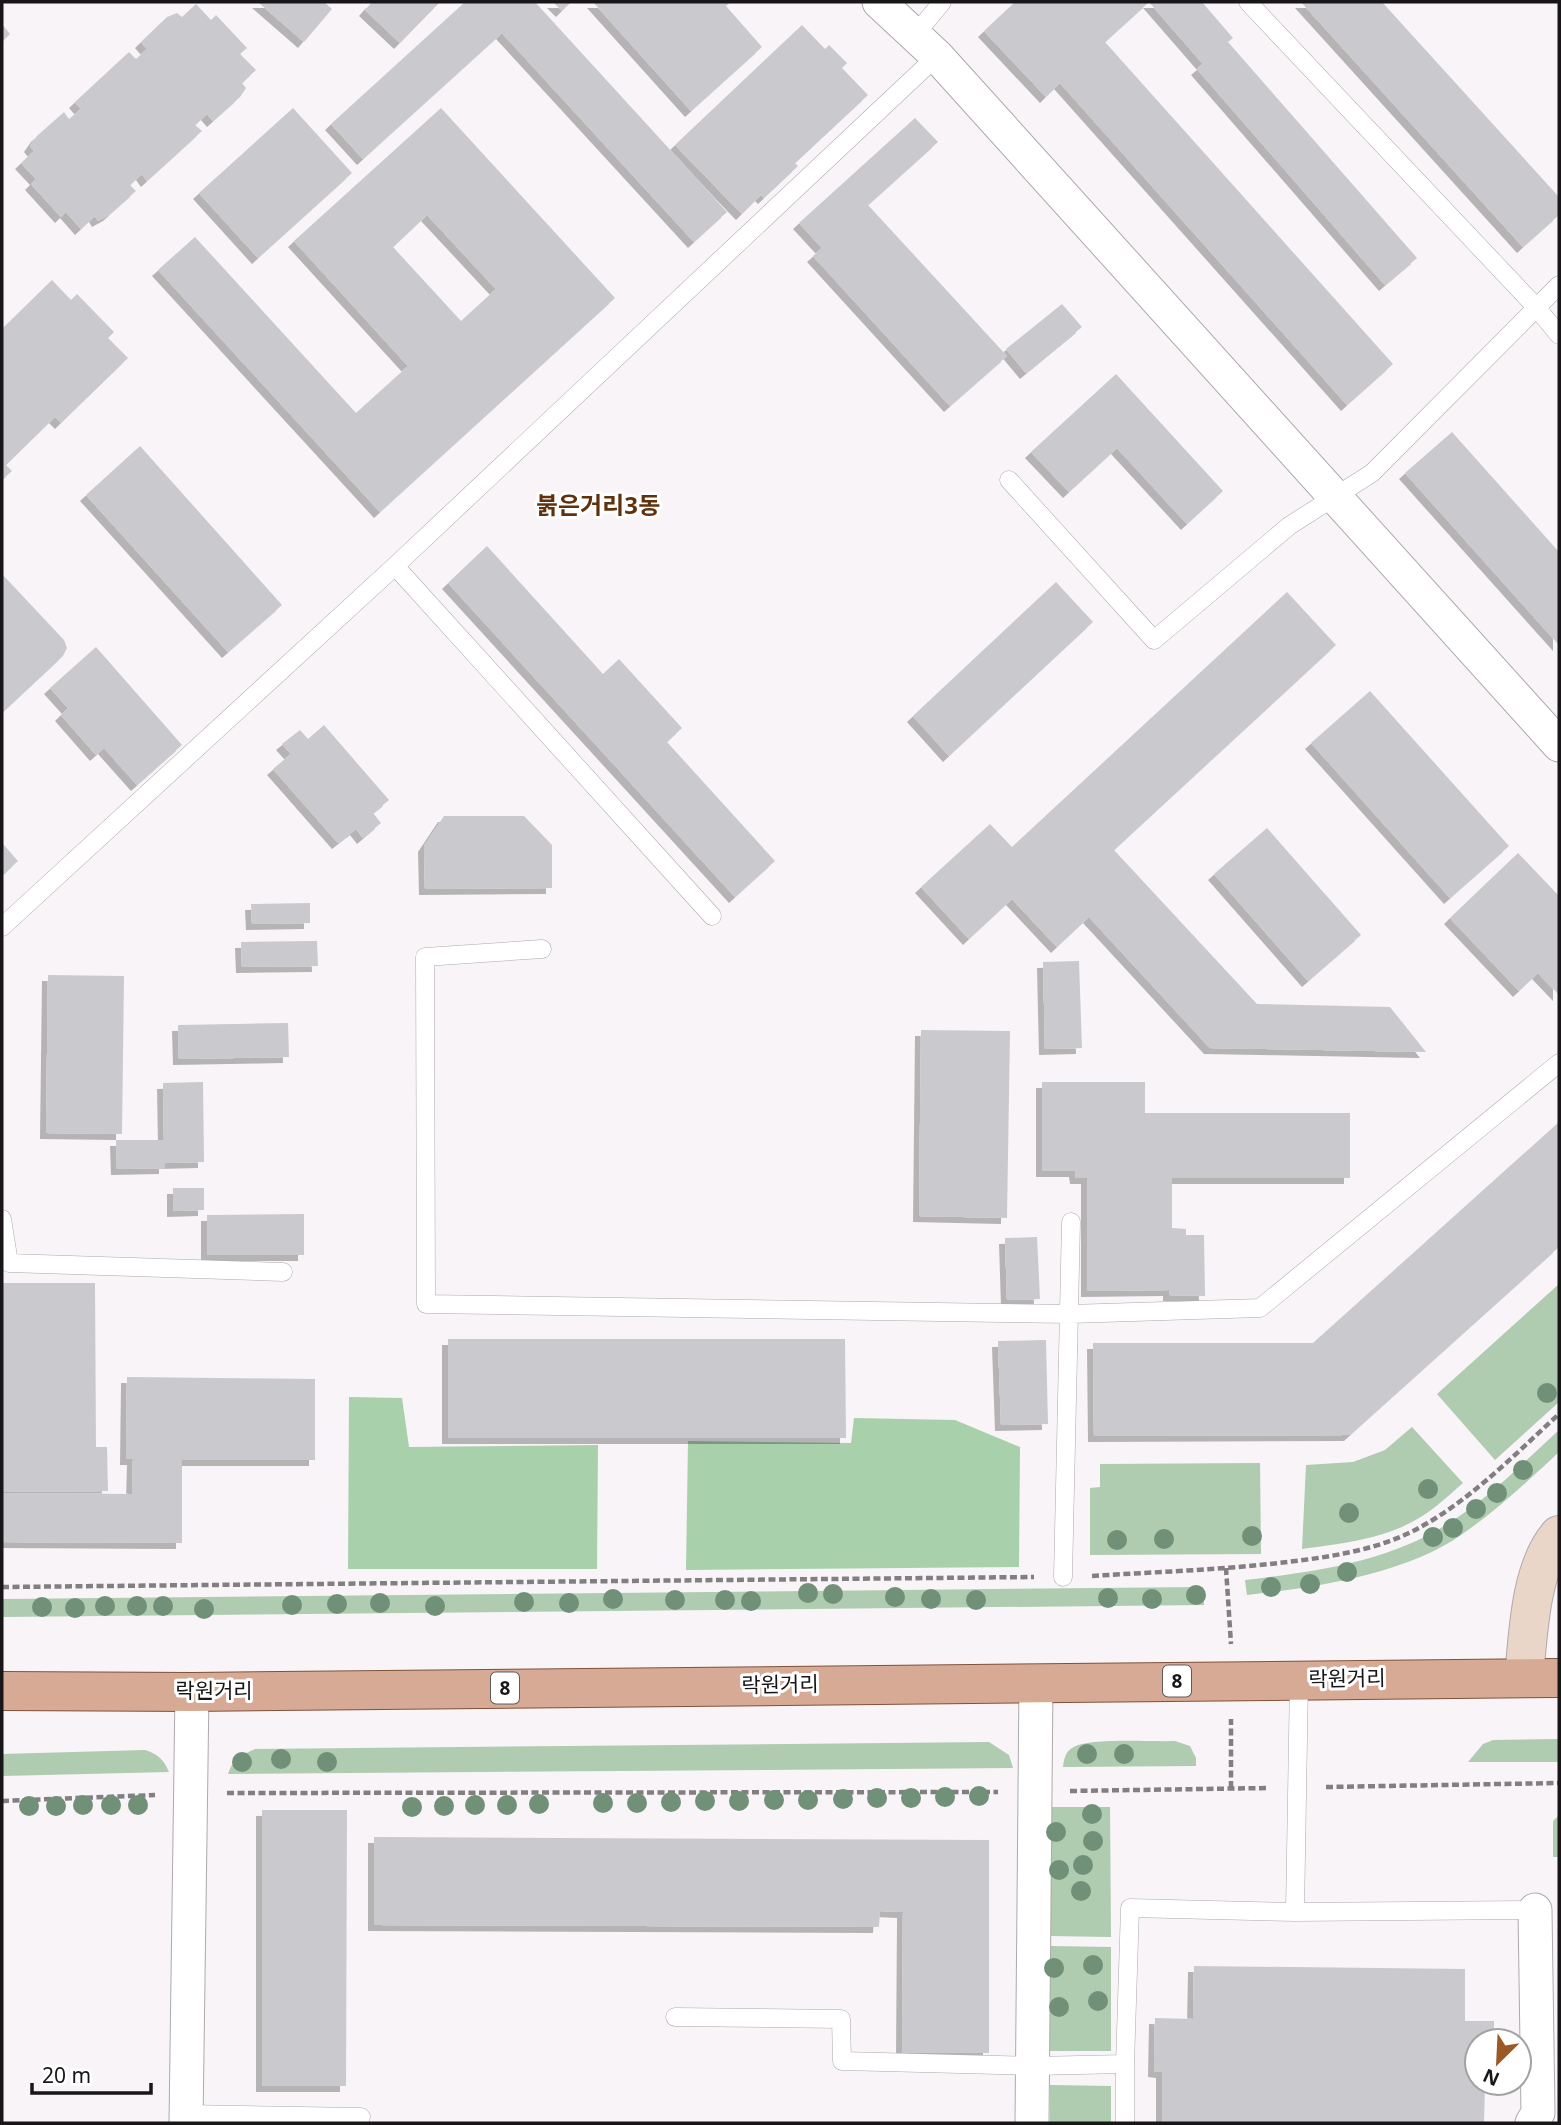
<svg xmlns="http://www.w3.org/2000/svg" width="1561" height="2125" viewBox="0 0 1561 2125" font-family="'Noto Sans','Noto Sans KR',sans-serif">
<defs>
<filter id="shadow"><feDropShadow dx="-6" dy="6" stdDeviation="0" flood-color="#0004"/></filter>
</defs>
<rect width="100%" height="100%" fill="#f8f4f7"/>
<path fill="#afcbb0" d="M1559 1284V1402L1495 1460 1437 1394Z
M1412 1427 1463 1483C1446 1498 1430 1513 1410 1523 1377 1540 1338 1544 1302 1549L1306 1465 1353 1462 1385 1450Z
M1559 1430V1452C1528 1481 1496 1511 1461 1535 1406 1574 1313 1588 1247 1595L1245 1580C1314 1572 1389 1562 1449 1523 1489 1498 1524 1462 1559 1430Z
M1260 1463 1261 1554 1090 1555V1488L1100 1487V1464Z
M1203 1587 1204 1605 2 1617V1599Z
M1559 1739V1762H1468L1483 1744 1493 1740Z
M1175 1741 1190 1746 1196 1758V1766L1063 1767C1064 1760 1065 1752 1072 1748 1087 1737 1153 1742 1175 1741Z
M989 1742 1009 1755 1013 1768 228 1774C232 1760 241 1755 255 1749Z
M145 1750C158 1754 164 1760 169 1772L2 1776V1754Z
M1050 1807H1110L1111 1937 1050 1936Z
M1559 1815V1857H1553V1821Z
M1050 1946 1111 1947V2051H1050Z
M1050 2085 1111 2086V2123H1050Z"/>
<path fill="#a8d0ab" d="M349 1397 402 1398 409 1447 598 1445 597 1569H348Z
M854 1418 955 1420 1020 1447 1019 1567 686 1570 688 1441 851 1443Z"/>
<path fill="#cacace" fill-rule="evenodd" filter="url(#shadow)" d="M258 2H324L332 9 304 42Z
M372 2H440L400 43 365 10Z
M465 2H535L727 212 694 242 502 33 363 159 331 124Z
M553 2H571L562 11Z
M593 2H731L726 6 762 47 691 111Z
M1015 2H1149L1105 42 1393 364 1347 405 1060 83 1046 97 984 31Z
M1149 2H1202L1233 38 1228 42 1417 258 1385 285 1197 69 1203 64Z
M1301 2H1382L1559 197V215L1523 247Z
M196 4 211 20 216 15 247 48 240 54 256 70 242 83 246 88 240 97 213 121 207 114 195 125 202 131 147 181 142 174 130 185 136 191 109 215 98 221 95 216 81 229 66 212 61 217 31 184 36 179 21 163 34 151 30 146 37 136 64 112 69 119 81 109 75 102 129 52 136 59 147 49 141 42 167 17 177 13 182 17Z
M2 24 10 34 2 42Z
M802 25 825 49 829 45 847 63 842 68 868 95 795 163 798 166 764 198 761 195 742 214 675 145Z
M293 108 352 173 258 258 199 193Z
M441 108 615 298 380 512 158 270 195 237 356 413 408 366 294 241ZM427 215 496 289 461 321 393 247Z
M915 118 938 142 868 205 1007 356 950 406 813 256 822 248 799 223Z
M52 280 71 300 77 294 114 332 108 338 128 358 61 423 55 417 6 465 12 471 2 480V329Z
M1062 304 1082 327 1026 373 1006 349Z
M1116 374 1223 491 1187 524 1117 448 1069 492 1031 452Z
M1452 432 1559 552V645L1405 473Z
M140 446 282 605 228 652 86 495Z
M487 546 603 674 619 659 682 728 667 742 775 861 735 897 448 583Z
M2 574 64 640 67 648 63 656 2 713Z
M1056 582 1093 622 949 756 913 716Z
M1287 592 1336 645 1114 850 1257 1004 1390 1007 1426 1052 1210 1048 1089 917 1057 947 1012 899 969 939 921 887 990 824 1012 847Z
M96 647 182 745 137 785 104 748 96 755 61 715 68 708 50 688Z
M1370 691 1509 846 1450 898 1311 743Z
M324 725 389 800 373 813 381 823 363 838 356 829 338 843 273 769 291 754 282 744 300 730 308 739Z
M444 816H524L552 845V888L425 889 424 846Z
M1267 828 1361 935 1308 981 1214 874Z
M2 843 18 861 2 876Z
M1518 853 1559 896V995L1538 973 1519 991 1450 918Z
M310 903V923L252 924 251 904Z
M317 941 318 966 242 967 241 942Z
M1079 961 1082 1048 1045 1049 1043 962Z
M48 975 124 976 122 1134 46 1133Z
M288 1023 289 1057 179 1059 178 1025Z
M921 1030 1010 1031 1007 1218 919 1216Z
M203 1082 204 1162 165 1163V1168L117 1169 116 1140H164L163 1083Z
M1042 1082H1145V1113H1350V1178H1172V1228L1186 1229V1235H1204L1205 1296 1169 1295V1290L1087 1291V1178H1076L1075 1171H1042Z
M1559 1122V1247L1350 1435 1094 1436 1093 1343H1313Z
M173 1188H204V1210L173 1211Z
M304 1214V1255H207V1215Z
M1037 1237 1040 1299 1007 1300 1005 1238Z
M2 1283H95L96 1447H107L108 1491 2 1492Z
M448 1339H845L846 1438H448Z
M1046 1340 1048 1424 1001 1425 998 1341Z
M127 1377 315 1379V1460H182V1543L2 1542V1493L132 1494 133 1459H126Z
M262 1810H347L346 2086H262Z
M374 1837 989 1840V2053H902L903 1912 880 1911 879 1927 374 1925Z
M1194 1966 1465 1969V2021H1494V2041H1477V2083H1485L1484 2123H1162V2072L1154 2071 1155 2018 1193 2019Z"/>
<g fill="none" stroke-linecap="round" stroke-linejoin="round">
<defs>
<path id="lane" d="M1248 2 1536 307 1559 335
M915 35 942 2
M1009 480 1154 640 1289 526 1372 473 1559 285
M395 566 712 916
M2 927 395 566 937 56
M542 949 425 957 426 1304 1070 1314 1260 1308 1559 1063
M2 1219 9 1263 283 1272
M1063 1577 1071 1222
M1295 1912 1299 1680
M675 2017 841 2019 842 2061 1034 2066 1125 2064 1130 1908 1295 1912 1535 1910
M185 2114 361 2117
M1125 2123V2064"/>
<path id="street" d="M879 2 937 56 1559 745
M186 2123 192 1692
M1032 2123 1036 1683
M1532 2123 1538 2113 1535 1910"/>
<path id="secondary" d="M1524 1678C1528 1635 1530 1568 1559 1535"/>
<path id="primary" d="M2 1691 192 1692 1559 1678"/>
</defs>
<use href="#lane" stroke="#ada9ac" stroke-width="19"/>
<use href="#street" stroke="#ada9ac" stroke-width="35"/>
<use href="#secondary" stroke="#ada9ac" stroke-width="40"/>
<use href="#primary" stroke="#81523a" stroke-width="40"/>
<path stroke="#827f81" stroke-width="4.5" stroke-dasharray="7 3.5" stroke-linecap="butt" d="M1226 1568 1231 1644
M1092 1576C1154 1572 1217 1570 1279 1563 1322 1558 1369 1552 1409 1533 1466 1505 1512 1457 1559 1414
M2 1587 1034 1577
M1326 1787 1559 1783
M1231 1788V1719
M1070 1791 1268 1788
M227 1793 998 1792
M2 1801 155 1795"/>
<use href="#lane" stroke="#fff" stroke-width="18"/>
<use href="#street" stroke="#fff" stroke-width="33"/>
<use href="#secondary" stroke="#ead5c9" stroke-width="38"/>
<use href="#primary" stroke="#d6aa94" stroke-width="38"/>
</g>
<g fill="#709078">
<circle cx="1547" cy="1393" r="10"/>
<circle cx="1523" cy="1470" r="10"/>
<circle cx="1428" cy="1489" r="10"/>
<circle cx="1497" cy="1493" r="10"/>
<circle cx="1476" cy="1509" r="10"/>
<circle cx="1349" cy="1513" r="10"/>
<circle cx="1453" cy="1528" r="10"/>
<circle cx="1252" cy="1536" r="10"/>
<circle cx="1433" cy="1537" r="10"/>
<circle cx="1164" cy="1539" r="10"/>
<circle cx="1117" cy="1540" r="10"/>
<circle cx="1347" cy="1572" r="10"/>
<circle cx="1310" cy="1584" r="10"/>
<circle cx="1271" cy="1587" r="10"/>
<circle cx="808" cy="1593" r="10"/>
<circle cx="833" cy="1594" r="10"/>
<circle cx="1196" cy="1595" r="10"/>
<circle cx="895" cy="1597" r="10"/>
<circle cx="1108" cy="1598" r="10"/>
<circle cx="613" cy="1599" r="10"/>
<circle cx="931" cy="1599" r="10"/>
<circle cx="1152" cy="1599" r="10"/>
<circle cx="675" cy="1600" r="10"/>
<circle cx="725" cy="1600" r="10"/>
<circle cx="976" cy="1600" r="10"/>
<circle cx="751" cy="1601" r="10"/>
<circle cx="524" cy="1602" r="10"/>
<circle cx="380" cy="1603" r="10"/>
<circle cx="569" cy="1603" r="10"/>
<circle cx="337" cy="1604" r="10"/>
<circle cx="292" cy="1605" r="10"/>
<circle cx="105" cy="1606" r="10"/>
<circle cx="137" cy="1606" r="10"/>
<circle cx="163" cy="1606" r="10"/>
<circle cx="435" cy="1606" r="10"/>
<circle cx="42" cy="1607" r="10"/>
<circle cx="75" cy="1608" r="10"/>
<circle cx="204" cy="1609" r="10"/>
<circle cx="1087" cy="1754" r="10"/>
<circle cx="1124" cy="1754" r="10"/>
<circle cx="281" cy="1759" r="10"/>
<circle cx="242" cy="1762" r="10"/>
<circle cx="327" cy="1762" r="10"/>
<circle cx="979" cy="1796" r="10"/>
<circle cx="945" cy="1797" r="10"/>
<circle cx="877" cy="1798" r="10"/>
<circle cx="911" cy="1798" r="10"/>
<circle cx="843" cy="1799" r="10"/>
<circle cx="774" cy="1800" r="10"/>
<circle cx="808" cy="1800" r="10"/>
<circle cx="705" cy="1801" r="10"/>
<circle cx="739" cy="1801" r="10"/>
<circle cx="671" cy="1802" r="10"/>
<circle cx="603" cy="1803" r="10"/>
<circle cx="637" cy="1803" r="10"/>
<circle cx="539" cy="1804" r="10"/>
<circle cx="83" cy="1805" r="10"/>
<circle cx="111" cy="1805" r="10"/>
<circle cx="138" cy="1805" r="10"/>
<circle cx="475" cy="1805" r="10"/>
<circle cx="507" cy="1805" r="10"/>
<circle cx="29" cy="1806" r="10"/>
<circle cx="56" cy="1806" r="10"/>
<circle cx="444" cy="1806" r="10"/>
<circle cx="412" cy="1807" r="10"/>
<circle cx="1092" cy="1814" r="10"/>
<circle cx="1056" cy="1832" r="10"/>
<circle cx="1093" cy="1841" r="10"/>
<circle cx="1083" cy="1865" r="10"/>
<circle cx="1059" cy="1870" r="10"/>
<circle cx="1081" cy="1891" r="10"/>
<circle cx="1093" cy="1965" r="10"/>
<circle cx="1054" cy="1968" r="10"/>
<circle cx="1098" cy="2001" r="10"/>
<circle cx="1059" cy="2007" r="10"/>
</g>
<g text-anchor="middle" stroke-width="6" stroke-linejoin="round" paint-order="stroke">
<g fill="#fff" stroke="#5d5c5d" stroke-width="2">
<rect x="1163" y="1665.5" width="28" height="31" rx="5"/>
<rect x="491" y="1672.5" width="28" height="31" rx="5"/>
</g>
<g font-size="19" font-weight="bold" fill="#181618">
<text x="1177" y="1688">8</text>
<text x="505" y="1695">8</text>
</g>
<g font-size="21" fill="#181618" stroke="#fff">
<text transform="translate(1347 1679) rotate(-1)" y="7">락원거리</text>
<text transform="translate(780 1685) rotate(-1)" y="7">락원거리</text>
<text x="214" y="1698">락원거리</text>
</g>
<g font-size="24" font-weight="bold" fill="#5f320d" stroke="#fff">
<text x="598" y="514">붉은거리3동</text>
</g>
</g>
<rect width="1561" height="2125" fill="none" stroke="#181618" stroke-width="7"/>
<g transform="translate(1498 2062) rotate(204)"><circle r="33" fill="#ffffff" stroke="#a3a2a3" stroke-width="2"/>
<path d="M0-5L12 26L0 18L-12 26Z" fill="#9a5925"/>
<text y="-10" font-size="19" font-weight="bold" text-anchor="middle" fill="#181618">N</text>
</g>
<path d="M32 2083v10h119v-10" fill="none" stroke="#181618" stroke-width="3.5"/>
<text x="42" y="2083" font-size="21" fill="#181618" stroke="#ffffff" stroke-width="5" paint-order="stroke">20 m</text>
</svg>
